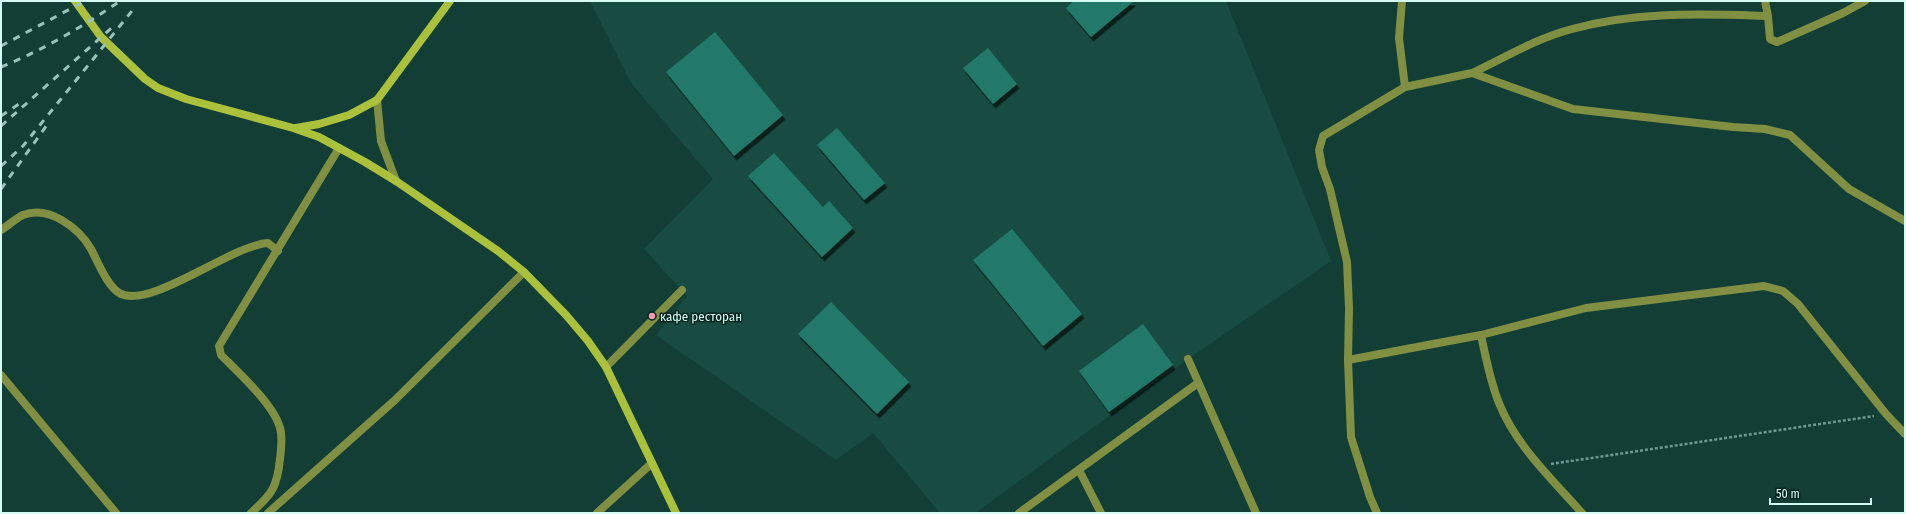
<svg xmlns="http://www.w3.org/2000/svg" width="1906" height="514" viewBox="0 0 1906 514" font-family="'Fira Sans Condensed',sans-serif">
<defs>
<filter id="shadow"><feDropShadow dx="2.5" dy="4.5" stdDeviation="0" flood-color="#0009"/></filter>
</defs>
<rect width="100%" height="100%" fill="#123e36"/>
<path fill="#184b42" d="M590 1H1226L1331 261 1188 359 975 513H940L873 433 836 460 656 335 687 296 644 249 713 179 631 83Z"/>
<path fill="#23796a" filter="url(#shadow)" d="M1074 1H1134L1091 37 1066 8Z
M715 32 783 115 734 156 666 72Z
M988 48 1017 84 993 104 963 68Z
M837 128 885 183 864 200 817 145Z
M774 153 823 207 829 201 853 228 822 257 748 176Z
M1012 229 1082 314 1043 346 973 260Z
M831 302 909 382 877 414 798 334Z
M1143 324 1173 365 1109 412 1079 371Z"/>
<g fill="none" stroke-linecap="round" stroke-linejoin="round">
<path stroke="#6f9990" stroke-width="2.5" stroke-dasharray="3 2" stroke-linecap="butt" d="M1551 464 1874 416"/>
<path stroke="#808f42" stroke-width="8" d="M1765 1 1768 16
M1472 73C1504 58 1537 38 1572 29 1638 11 1701 14 1768 16L1770 39 1777 42 1843 13 1865 1
M1405 87 1472 73 1573 109 1733 127 1765 129 1790 135 1849 189 1905 221
M1 230C8 226 16 218 23 215 49 205 79 228 91 249 98 262 108 288 121 294 153 308 232 245 268 243L278 251
M1481 335C1486 358 1490 381 1499 403 1516 446 1552 479 1582 513
M1188 359 1256 513
M1348 360 1481 335 1586 308 1764 286 1783 291 1798 304 1886 414 1905 434
M606 367 682 290
M1 375 116 513
M251 513C272 494 277 488 280 459 281 449 283 438 280 428 274 405 239 373 221 355L219 346 339 148
M268 513 395 400 524 272
M1019 513 1198 383
M1377 513 1370 497 1351 437 1348 360 1349 308 1347 262 1330 189 1322 167 1319 150 1323 136 1405 87 1399 38 1402 1"/>
<path stroke="#808f42" stroke-width="8" d="M377 100 381 141 396 181
M1079 470 1101 513
M597 513 652 463"/>
<path stroke="#abc13c" stroke-width="8" d="M75 1 101 37 145 79 158 88 186 99 293 128 319 137 365 162 396 181 498 251 524 272 566 315 588 341 606 367 676 513
M296 128 319 124 349 115 377 100 450 1"/>
<path stroke="#99c2b8" stroke-width="3" stroke-dasharray="7 7" stroke-linecap="butt" d="M1 46 85 1
M1 67C43 50 82 27 120 1
M1 116 22 102
M1 126 116 24
M1 166 23 146 136 6
M1 189 47 125"/>
</g>
<circle fill="#f09ab6" stroke="#01231d" stroke-width="1.5" cx="652" cy="316" r="4"/>
<g text-anchor="middle" stroke-width="3" stroke-linejoin="round" paint-order="stroke">
<g font-size="13" fill="#d5fcf2" stroke="#01231d" text-anchor="start">
<text x="660" y="321">кафе ресторан</text>
</g>
</g>
<rect width="1906" height="514" fill="none" stroke="#d5fcf2" stroke-width="4"/>
<path d="M1770 498v6h101v-6" fill="none" stroke="#d5fcf2" stroke-width="2"/>
<text x="1776" y="498" font-size="12" fill="#d5fcf2" stroke="#01231d" stroke-width="3" paint-order="stroke">50 m</text>
</svg>
